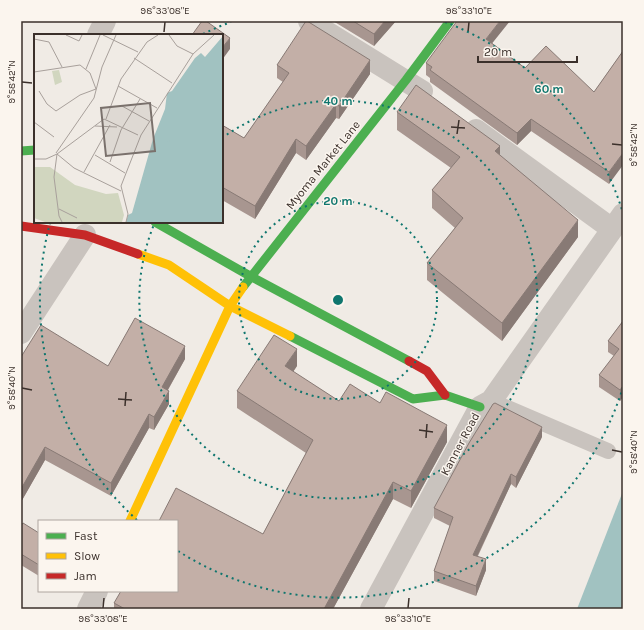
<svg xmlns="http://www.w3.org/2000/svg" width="644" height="630" viewBox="0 0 644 630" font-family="Karla,sans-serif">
<rect width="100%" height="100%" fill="#f0ebe5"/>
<path fill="#a1c2c1" d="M623 491V609H577Z"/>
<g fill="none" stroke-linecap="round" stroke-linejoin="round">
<path stroke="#c9c3be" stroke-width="16" d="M491 401 608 451"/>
<path stroke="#c9c3be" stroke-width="22" d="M309 21 422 91
M98 35 105 21
M476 130 612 229
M21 333 85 235
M88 609 97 591
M371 609 480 407 491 401 623 214"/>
<path stroke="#4caf50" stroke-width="9" d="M21 151 35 150
M155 222 250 276 409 361
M243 287 406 80 450 21
M290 336 413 399 445 395 480 407"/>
<path stroke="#ffc107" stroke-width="9" d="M138 254 169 265 230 306 290 336
M130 521 230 306 243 287"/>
<path stroke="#c62828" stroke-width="9" d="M21 226 85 235 138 254
M409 361 427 371 445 395"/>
</g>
<path fill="#a89690" d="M333 21H396L374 46Z
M492 43 525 68 594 92 623 51 609 184 531 131 517 145 430 82V78L426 75V63Z
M277 65 370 74 339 119 336 118 306 160 296 153 255 219 222 200V125L244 138 283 82 277 78Z
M397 112 500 156 578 237 502 341 427 280V263L455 228 432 208V190L451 168 397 130Z
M623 321V397L620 401 599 387V375L614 356 608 352V341Z
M21 357 108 366 185 359 168 390 169 404 154 430 149 428 111 496 45 460 21 502Z
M297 366 293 372 339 401 380 403 447 442 411 508 393 499 333 609H114V603L263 534 306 453 237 408V391Z
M542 437 516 488 511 484 478 556 486 570 476 596 434 581V571L450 526 434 518V508Z
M21 526 39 533V576L21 565Z"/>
<path fill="#887a75" d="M385 21H396L374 46V34Z
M500 21H510L486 51V39Z
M230 38V49L222 60V48Z
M370 60V74L339 119V106Z
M336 104V118L306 160V146Z
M531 119V131L517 145V133Z
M296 139V153L255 219V206Z
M500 146V164L495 151Z
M623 153V165L609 184V172Z
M578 220V237L502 341V323Z
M185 346V359L162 400V387Z
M297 349V366L285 383V366Z
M623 386V397L620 401V390Z
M169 391V404L154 430V417Z
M149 414V428L111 496V483Z
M447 425V442L411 508V491Z
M542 427V437L516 488V477Z
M45 447V460L21 502V489Z
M511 474V484L473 565V555Z
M393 482V499L333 609H324Z
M486 559V570L476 596V586Z"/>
<path fill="#c3afa7" stroke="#887a75" d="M202 21H206L230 38 222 48V35H192Z
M306 21H307L370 60 339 106 336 104 306 146 296 139 255 206 222 187V125L244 138 289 73 277 65Z
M353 21H385L374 34Z
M457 21H500L486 39 525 68 546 46 594 92 623 51V153L609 172 531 119 517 133 430 70 432 67 426 63Z
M416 85 500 146 495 151 578 220 502 323 427 263 463 218 432 190 460 157 397 112Z
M135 318 185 346 162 387 169 391 154 417 149 414 111 483 45 447 21 489V357L41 325 108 366Z
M623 321V386L620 390 599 375 619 349 608 341Z
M274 335 297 349 285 366 339 401 350 384 380 403 386 392 447 425 411 491 393 482 324 609H125L114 603 121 591H177V521H159L176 488 263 534 313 440 237 391Z
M495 403 542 427 516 477 511 474 473 555 486 559 476 586 434 571 453 517 434 508 469 443 493 404Z
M23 523 39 533V565L21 554V526Z"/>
<path fill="none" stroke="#3b302b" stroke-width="1.5" d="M164 32 165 22M468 32 469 22M22 82 32 83M451 127 465 128M457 134 459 120M612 144 622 145M22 388 32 390M118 399 132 400M125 406 126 392M419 430 433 432M426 438 427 424M612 450 622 452M103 608 104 598M408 608 409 598"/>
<g fill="none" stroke="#0f766e" stroke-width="2" stroke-dasharray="2 4">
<circle cx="338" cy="300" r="99"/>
<path d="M222 138A199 199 0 1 1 155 222"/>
<path d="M623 387A298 298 0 0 1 178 551M137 520A298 298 0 0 1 50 223M203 34A298 298 0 0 1 231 22M445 22A298 298 0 0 1 623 213"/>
</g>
<g text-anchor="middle" stroke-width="3" stroke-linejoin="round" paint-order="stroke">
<g font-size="12" fill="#3b302b" stroke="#fbf5ee">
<text transform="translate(323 165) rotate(-51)" y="4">Myoma Market Lane</text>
<text transform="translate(460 444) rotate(-62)" y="4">Kanner Road</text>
</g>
</g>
<g transform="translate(34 34)">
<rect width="189" height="189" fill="#f0ebe5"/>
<path d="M25 36 28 48 21 51 18 37ZM0 133H16L41 151 72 160 84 159 90 181 88 188H11L0 184Z" fill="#d1d6bf"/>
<path d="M189 2V188H92L94 181 98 179 119 105 131 75 133 59 138 57 161 24 167 19 171 23Z" fill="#a1c2c1"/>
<path fill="none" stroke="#a1c2c1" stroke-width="2" d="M134 107 189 156"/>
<path fill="none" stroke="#a8a09b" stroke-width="1" d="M32 1 45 7 48 1M69 1 104 18M135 1 143 12 159 20M0 5 15 8 28 33M100 24 138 49M52 35 66 1M0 38 46 31 56 39 62 55 46 61 22 77 13 70 5 57M84 52 123 74M88 72 115 87M72 85 87 45 113 8 124 1M0 88 20 103M61 92 83 93M22 119 60 64 68 33 82 1M61 121 91 139M0 125H12L23 120 70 85 104 101M76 128 87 96 106 65M50 138 76 91M25 175 43 184M28 188 25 182 20 143 23 120 40 134 87 157M92 188 94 180 87 152 107 101 159 20 180 1"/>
<path fill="#7a716c" fill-opacity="0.15" stroke="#7a716c" stroke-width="2" d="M116 69 121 117 72 122 67 74Z"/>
<rect width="189" height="189" fill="none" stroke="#3b302b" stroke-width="2"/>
</g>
<circle cx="338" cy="300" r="6" fill="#0f766e" stroke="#fbf5ee" stroke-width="2"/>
<g font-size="12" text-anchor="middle" font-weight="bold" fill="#0f766e" stroke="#fbf5ee" stroke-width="3" stroke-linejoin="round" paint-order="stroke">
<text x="549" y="93">60 m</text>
<text x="338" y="105">40 m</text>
<text x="338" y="205">20 m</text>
</g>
<rect width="644" height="630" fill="none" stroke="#fbf5ee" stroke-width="44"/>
<rect x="38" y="520" width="140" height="72" fill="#fbf5ee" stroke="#aea6a0"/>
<rect x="46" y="533" width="20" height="6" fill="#4caf50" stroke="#aea6a0"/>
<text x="74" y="540" font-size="12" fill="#3b302b">Fast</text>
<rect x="46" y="553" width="20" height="6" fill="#ffc107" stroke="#aea6a0"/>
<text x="74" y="560" font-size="12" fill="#3b302b">Slow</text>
<rect x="46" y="573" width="20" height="6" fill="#c62828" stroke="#aea6a0"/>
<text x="74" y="580" font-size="12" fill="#3b302b">Jam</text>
<path d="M478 56v6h99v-6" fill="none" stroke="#3b302b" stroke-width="2"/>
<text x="484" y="56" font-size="12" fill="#3b302b" stroke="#fbf5ee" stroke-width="3" paint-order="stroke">20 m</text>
<rect x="22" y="22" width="600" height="586" fill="none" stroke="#3b302b" stroke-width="1.5"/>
<g font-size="10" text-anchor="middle" fill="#3b302b">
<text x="165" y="14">98°33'08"E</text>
<text x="469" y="14">98°33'10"E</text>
<text transform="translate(11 82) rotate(-90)" y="4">9°58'42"N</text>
<text transform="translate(633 145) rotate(-90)" y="4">9°58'42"N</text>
<text transform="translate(11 388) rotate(-90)" y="4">9°58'40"N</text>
<text transform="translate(633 452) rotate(-90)" y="4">9°58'40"N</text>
<text x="103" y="622">98°33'08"E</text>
<text x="408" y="622">98°33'10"E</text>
</g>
</svg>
